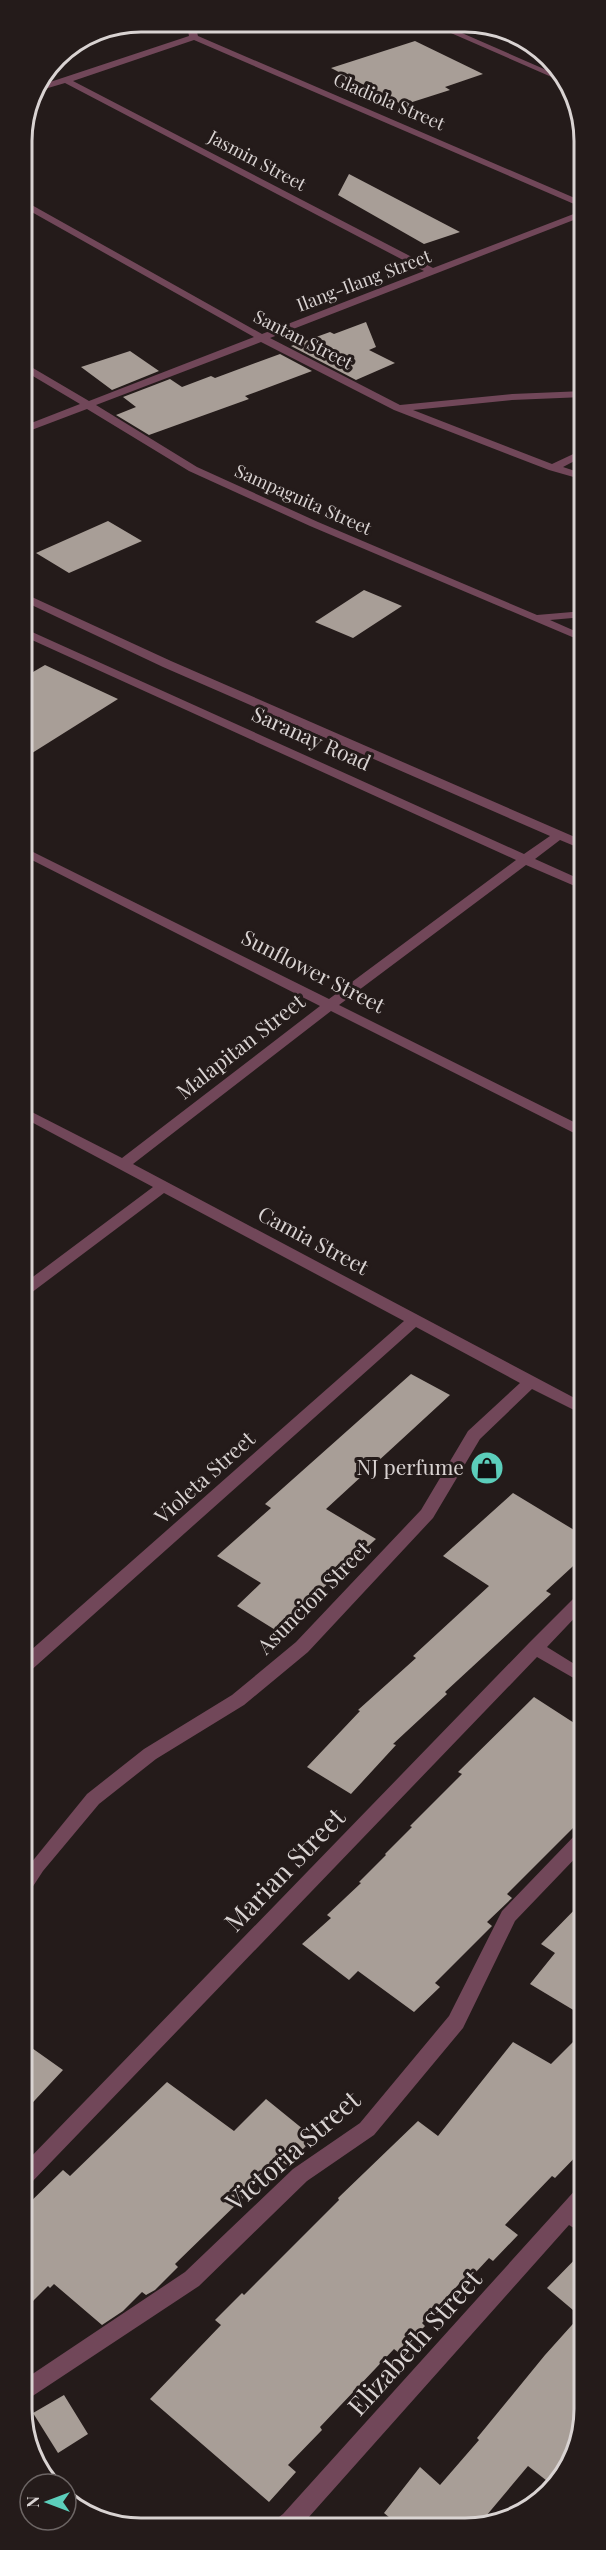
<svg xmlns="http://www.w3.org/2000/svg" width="606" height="2550" viewBox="0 0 606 2550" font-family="'Playfair Display',serif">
<rect width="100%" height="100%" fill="#241b1a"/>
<path fill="#a89e97" d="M415 41 483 74 445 87 450 90 403 105 331 68Z
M349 174 460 232 424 244 338 195Z
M366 322 376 347 369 350 395 363 356 380 291 346 330 332 334 334Z
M130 351 159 371 112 390 81 367Z
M280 354 312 371 245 396 249 399 149 435 116 415 136 407 123 397 170 379 182 387 211 376 215 378Z
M108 521 142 541 69 573 36 553Z
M364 590 402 606 353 638 315 622Z
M45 665 118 699 21 760V679Z
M411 1374 450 1395 326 1509 376 1539 277 1631 237 1606 261 1583 217 1556 271 1508 265 1504Z
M513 1493 584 1536V1556L546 1591 551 1594 445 1692 447 1694 393 1744 396 1745 351 1794 307 1767 360 1711 358 1710 416 1658 413 1656 489 1586 443 1556Z
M534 1697 585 1730V1816L507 1894 512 1898 487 1922 492 1926 435 1983 440 1987 414 2012 358 1971 349 1980 302 1944 331 1918 327 1915 361 1883 359 1882 386 1855 385 1854 412 1827 410 1826 462 1774 458 1772Z
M585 1899V2017L530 1984 555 1953 541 1944Z
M585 2030V2147L555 2178 552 2176 505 2225 518 2235 493 2261 489 2258 463 2286 460 2283 422 2323 425 2326 399 2353 394 2349 320 2427 322 2430 288 2465 296 2472 269 2502 150 2399 221 2325 215 2320 242 2293 244 2295 339 2200 338 2198 418 2121 438 2136 513 2042 551 2064Z
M22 2041 63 2070 22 2114Z
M167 2082 234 2131 266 2099 314 2138 287 2165 281 2161 175 2264 178 2267 155 2290 146 2295 142 2292 123 2311 102 2325 54 2284 50 2288 48 2286 22 2312V2210L63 2170 70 2176Z
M585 2249V2417L556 2488 528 2466 476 2528H402L384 2513 420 2467 440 2485 479 2440 477 2438 545 2355 580 2316 547 2288Z
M64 2395 88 2434 58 2453 33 2413Z"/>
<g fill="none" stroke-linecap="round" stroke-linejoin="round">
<path fill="#714759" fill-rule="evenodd" d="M186 21H194L198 36 584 202V208L581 207 194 40 73 81 433 268 584 210V216L270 338 400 405 512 394 584 391V397L512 400 413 410 552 464 584 449V456L563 467 584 474V480L549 470 394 410 261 342 96 405 197 467 318 522 537 615 584 611V617L550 620 584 635V642L310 526 189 471 87 409 21 434V427L80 404 21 369V361L89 401 254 337 21 206V199L262 334 424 271 65 83 31 93 35 87 189 36Z
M428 23H439L560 76 563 82Z
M21 592 171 661 584 841V850L560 840 535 859 584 881V890L526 865 339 1005 584 1127V1138L331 1011 133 1164 584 1403V1415L532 1389 480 1439 433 1518 308 1652 244 1705 156 1759 99 1804 43 1871 28 1894 22 1897V1874L87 1794 144 1749 232 1695 296 1642 421 1510 468 1431 520 1383 416 1327 28 1673 22 1675V1658L404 1321 164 1193 27 1296 22 1297V1285L153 1187 22 1117V1107L122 1158 320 1006 22 855 21 846 329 999 516 860 21 635V627L524 854 550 836 163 667 21 600Z
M584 1592V1608L547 1647 584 1670V1684L537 1657 29 2185 22 2188V2166L529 1643 578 1594Z
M585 1829V1848L515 1921 463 2028 374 2135 307 2181 199 2286 22 2403V2381L185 2272 293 2169 360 2123 449 2016 502 1911 579 1831Z
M585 2184V2207L581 2211 585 2214V2235L569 2225 300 2527H272L275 2520 283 2514 578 2187Z"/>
</g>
<defs>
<symbol id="shop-disc" viewBox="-11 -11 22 22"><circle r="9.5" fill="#5ccebb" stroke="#241b1a"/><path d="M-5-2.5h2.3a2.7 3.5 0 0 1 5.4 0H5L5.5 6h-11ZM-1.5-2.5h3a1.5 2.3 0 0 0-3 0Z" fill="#111"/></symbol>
</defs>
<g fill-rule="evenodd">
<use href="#shop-disc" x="468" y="1449" width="38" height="38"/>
</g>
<g text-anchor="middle" stroke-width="6" stroke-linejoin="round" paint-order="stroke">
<g font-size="18" fill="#d9d3d2" stroke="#241b1a">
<text transform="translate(389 102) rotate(23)" y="6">Gladiola Street</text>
<text transform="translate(257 161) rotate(28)" y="6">Jasmin Street</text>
<text transform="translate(364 281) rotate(-21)" y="6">Ilang-Ilang Street</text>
<text transform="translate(303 340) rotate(27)" y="6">Santan Street</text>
<text transform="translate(303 500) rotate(24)" y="6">Sampaguita Street</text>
</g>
<g font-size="21" fill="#d9d3d2" stroke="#241b1a">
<text transform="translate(311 739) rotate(24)" y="7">Saranay Road</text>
<text transform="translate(313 972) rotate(27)" y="7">Sunflower Street</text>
<text transform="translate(241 1047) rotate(-38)" y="7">Malapitan Street</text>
<text transform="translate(313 1241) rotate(28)" y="7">Camia Street</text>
<text transform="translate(205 1478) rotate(-42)" y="7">Violeta Street</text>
<text transform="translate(314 1598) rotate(-45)" y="7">Asuncion Street</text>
</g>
<g font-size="21" fill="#d9d3d2" stroke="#241b1a" text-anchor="end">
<text x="464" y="1475">NJ perfume</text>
</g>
<g font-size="26" fill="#d9d3d2" stroke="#241b1a">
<text transform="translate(285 1870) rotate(-46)" y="9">Marian Street</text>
<text transform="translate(293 2151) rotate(-41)" y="9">Victoria Street</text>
<text transform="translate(415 2343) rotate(-48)" y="9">Elizabeth Street</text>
</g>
</g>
<path d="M0 0H606V2550H0ZM141 32H465A109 109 0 0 1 574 141V2409A109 109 0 0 1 465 2518H141A109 109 0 0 1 32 2409V141A109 109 0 0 1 141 32Z" fill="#241b1a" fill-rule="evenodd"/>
<path fill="none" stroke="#d9d3d2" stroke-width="3" d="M141 32H465A109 109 0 0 1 574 141V2409A109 109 0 0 1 465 2518H141A109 109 0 0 1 32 2409V141A109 109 0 0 1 141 32Z"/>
<g transform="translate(48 2502) rotate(270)"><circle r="28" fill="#241b1a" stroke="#6c6564" stroke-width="1.5"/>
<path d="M0-4.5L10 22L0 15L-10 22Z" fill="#5ccebb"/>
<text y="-9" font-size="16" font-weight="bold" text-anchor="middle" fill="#d9d3d2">N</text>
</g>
</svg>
